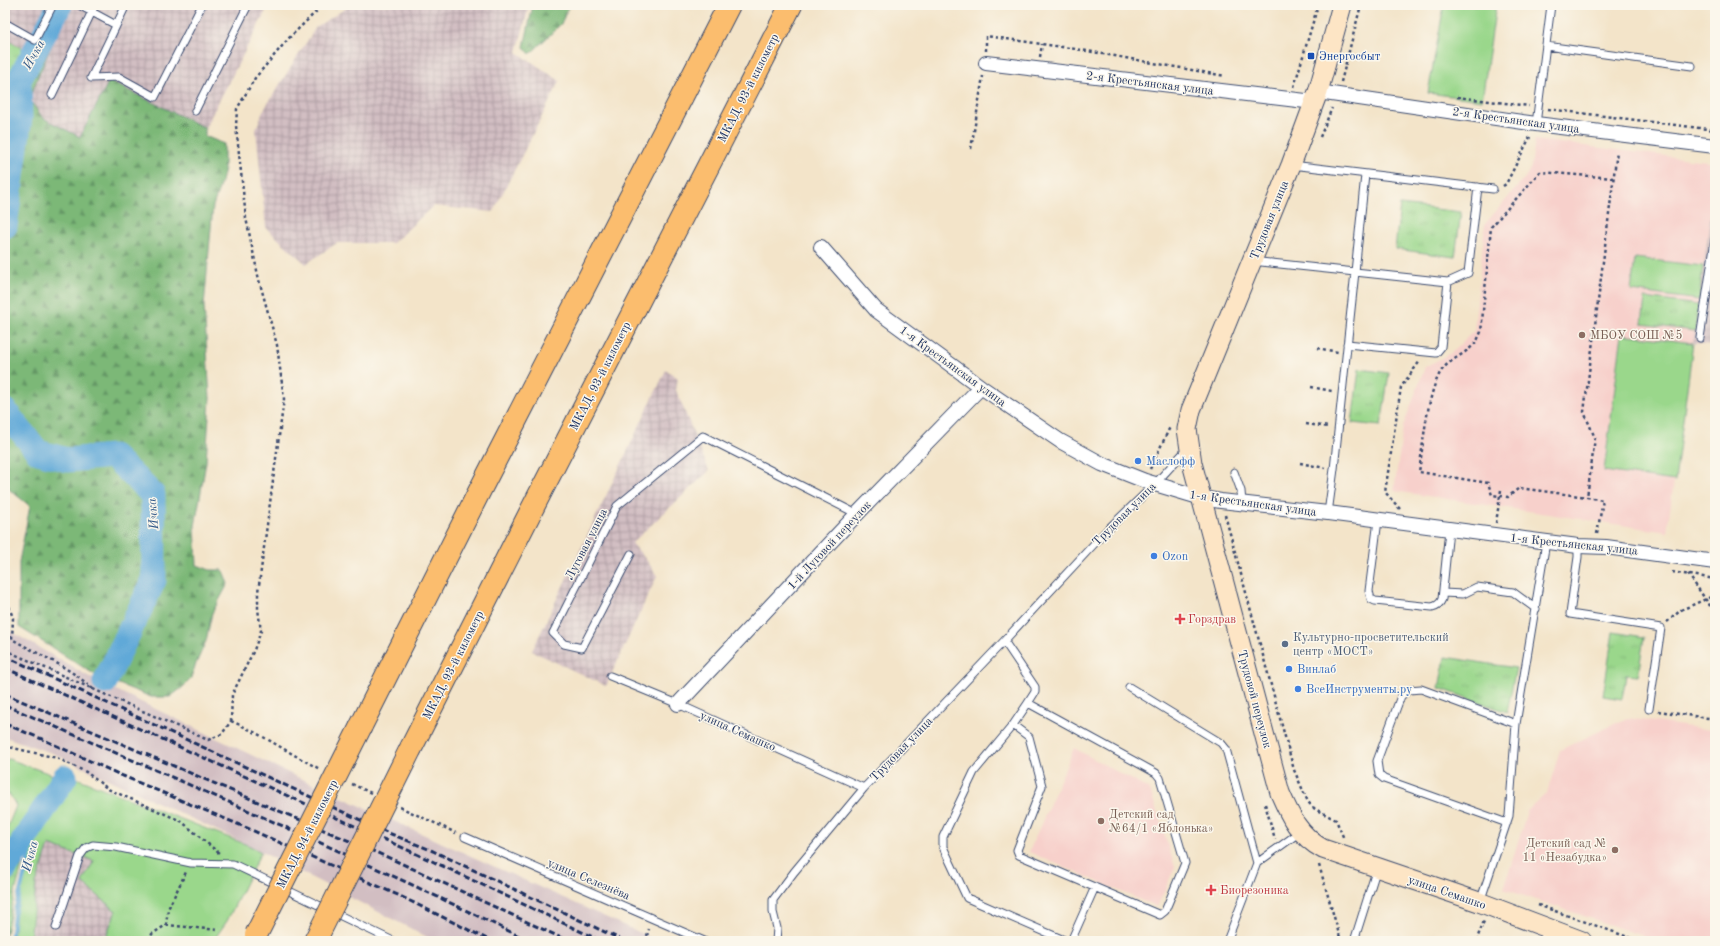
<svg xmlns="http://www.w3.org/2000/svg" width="1720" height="946" viewBox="0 0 1720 946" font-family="'Old Standard TT',serif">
<defs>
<pattern id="industrial-grid" width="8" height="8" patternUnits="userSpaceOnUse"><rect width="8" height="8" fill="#d2bec2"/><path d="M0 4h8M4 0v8" fill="none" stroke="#aa9ba1"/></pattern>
<pattern id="forest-firs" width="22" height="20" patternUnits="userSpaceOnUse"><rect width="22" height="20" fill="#7bb877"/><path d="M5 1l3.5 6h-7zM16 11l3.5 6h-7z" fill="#649665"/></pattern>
<pattern id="wetland-marsh" width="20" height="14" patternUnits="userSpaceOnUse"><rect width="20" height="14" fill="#9ad78b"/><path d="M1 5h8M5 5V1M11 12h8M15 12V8" fill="none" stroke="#84b97a"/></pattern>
<pattern id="park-tufts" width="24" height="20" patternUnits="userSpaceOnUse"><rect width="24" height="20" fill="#9ad78b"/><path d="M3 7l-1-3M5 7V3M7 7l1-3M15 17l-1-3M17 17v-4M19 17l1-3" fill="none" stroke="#84b97a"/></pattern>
</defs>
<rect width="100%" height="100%" fill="#fbf7ec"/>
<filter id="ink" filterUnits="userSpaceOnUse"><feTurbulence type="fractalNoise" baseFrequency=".025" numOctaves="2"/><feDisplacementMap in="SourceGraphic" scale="8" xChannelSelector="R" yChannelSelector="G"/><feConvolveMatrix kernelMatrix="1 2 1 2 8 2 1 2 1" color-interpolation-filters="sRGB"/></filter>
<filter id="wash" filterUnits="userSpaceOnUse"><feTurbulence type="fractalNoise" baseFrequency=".012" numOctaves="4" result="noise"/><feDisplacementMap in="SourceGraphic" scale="16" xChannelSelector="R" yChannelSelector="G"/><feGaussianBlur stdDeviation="0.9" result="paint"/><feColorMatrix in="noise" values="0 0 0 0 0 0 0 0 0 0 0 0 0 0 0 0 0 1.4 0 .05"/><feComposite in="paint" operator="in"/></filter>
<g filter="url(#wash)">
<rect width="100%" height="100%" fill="#f3e4c9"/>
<path fill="#f7d0cb" d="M1535 140 1715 162V182L1667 532 1394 491 1403 427 1425 367 1451 353 1474 331 1485 224 1525 178 1531 167Z
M1627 718 1711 730 1715 736V941H1658L1504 889 1527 811 1547 793 1560 750Z
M1074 748 1150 790 1175 867 1157 907 1029 852Z"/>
<path fill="url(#industrial-grid)" d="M5 5H57L31 53 5 39Z
M68 5H269L205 128 109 81 80 137 43 118 28 99Z
M351 5H527L529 7 517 52 560 81 493 212 433 206 393 243H337L306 264 266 228 256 130 263 111 316 27Z
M1715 182V345L1693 343Z
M666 370 678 378 676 390 709 471 632 543 648 562 657 576 606 686 532 651Z
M49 845 95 861 82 882 116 911 104 941H30L36 884Z"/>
<path fill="#d2bec2" d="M5 628 93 679 295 776 658 941H435L250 846 52 753 5 737Z"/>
<path fill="#9ad78b" stroke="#5a8374" d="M1444 5H1496L1482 100 1428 93Z
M1635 258 1703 266 1699 300 1631 291Z
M1622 334 1693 343 1675 481 1604 471Z
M9 759 56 776C48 799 32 816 19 836 14 844 10 852 5 860V833L16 806 10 795 5 792V760Z
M65 777H74L250 846 261 852 227 921 213 941H104L116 911 82 882 94 861 49 845 36 884 30 941H13L16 910 39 819Z"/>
<path fill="url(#forest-firs)" stroke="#4b746a" d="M57 5H68L29 99 43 118 80 137 109 81 205 128V136L224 144V173L213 206 204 306 210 399 206 462 195 526 197 565 210 570H223L228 584 212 613 206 641 195 666 191 679 183 687 170 697H151L94 674 19 627V562L30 506 5 486V56L31 53Z
M533 5H569L561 24 530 54 524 47Z"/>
<path fill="url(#wetland-marsh)" stroke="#5a8374" d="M25 846 27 847 14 896 5 938V878Z"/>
<path fill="url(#park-tufts)" stroke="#5a8374" d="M5 39 31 53 5 110Z
M1400 205 1461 212 1455 257 1395 249Z
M1645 298 1698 305 1695 331 1642 324Z
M1359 369 1389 373 1381 426 1352 423Z
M1613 632 1644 637 1638 676 1626 675 1622 699 1603 696Z
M1445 657 1516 668 1507 712 1439 688Z"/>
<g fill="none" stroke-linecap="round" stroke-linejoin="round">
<path stroke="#61a9d8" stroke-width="4" d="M11 941 14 915 39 819"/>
<path stroke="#61a9d8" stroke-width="25" d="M5 226 20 118 19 80 60 5
M5 411 38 452 67 460 113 456 153 495 154 580 105 682
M5 869 65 777"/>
</g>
</g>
<g filter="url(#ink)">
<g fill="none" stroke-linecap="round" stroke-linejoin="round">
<defs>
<path id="lane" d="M79 5 116 25
M126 5 91 78 119 77 155 97 202 5
M5 23 35 40 53 5
M1546 46 1692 66
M52 95 95 5
M195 111 248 5
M1536 124 1551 5
M1292 165 1493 189
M1252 261 1355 272 1334 469 1328 513
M1448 282 1468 273 1478 187
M1700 338 1715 240
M1347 344 1436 353 1441 347 1448 282 1355 272 1365 175
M1234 472 1241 491 1242 503
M1378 520 1369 591 1371 599 1375 601 1432 607C1437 606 1440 604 1442 599L1449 530
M1578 546V557L1570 614 1661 628 1649 709
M631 554 582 648 564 644 553 633 617 506 703 436 857 514
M1443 593 1463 594 1477 587 1513 592 1536 609
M1004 641 1035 687V692L1028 703
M610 676 678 704 864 788
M1129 687 1221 743 1226 749 1257 863 1227 941
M1013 725 1029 737 1042 786 1017 850 1019 855 1160 915 1165 911 1185 863 1160 778 1156 773 1028 703 1013 725 974 772 943 837V847L967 898 1066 941
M1507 823 1384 779 1379 775 1377 761 1401 696 1409 690 1421 689 1516 724
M465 837 704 941
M1257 863 1300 832
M1480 902 1509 816 1516 724 1546 542
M56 927 80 856 86 848 93 845 116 847 191 863 233 864 393 941
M776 941 777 928 773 912V900L794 872 864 788 1004 641 1107 530 1154 485 1187 449
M1071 941 1095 887
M1364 941 1355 938 1377 868
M1543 941 1548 929"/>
<path id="street" d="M986 63 1314 102
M1318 92 1536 124 1715 146
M821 247 876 310 981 387 1060 441 1102 464 1145 481 1202 498 1221 501 1328 513 1578 546 1606 547 1715 562
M678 704 857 514 981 387"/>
<path id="secondary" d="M1342 5 1318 92 1291 165 1191 410 1187 429 1192 463 1280 793C1290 816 1299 836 1323 849L1479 902 1582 941"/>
<path id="highway" d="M361 726 481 488 729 5
M411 748 531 511 791 5"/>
</defs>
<use href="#lane" stroke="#3b4a6e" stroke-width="9"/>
<use href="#street" stroke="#3b4a6e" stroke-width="16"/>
<use href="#secondary" stroke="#3b4a6e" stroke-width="21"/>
<use href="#highway" stroke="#3b4a6e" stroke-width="24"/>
<path stroke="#3b4a6e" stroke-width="2.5" stroke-dasharray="3 3" stroke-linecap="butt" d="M986 51V36L1076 49 1225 76
M1040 57 1042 44
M1341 82 1361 5
M1294 87 1318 5
M1457 97 1529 106
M1548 109 1715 130
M1320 137 1332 108
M971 149 983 76
M1503 186 1506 184 1530 137
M1317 348 1338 352
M1311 387 1332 391
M1306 424 1329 427
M1300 463 1325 468
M1150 469 1170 427
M1501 490 1500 496 1508 497 1519 488 1587 497
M1400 509 1385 492 1401 387 1420 361
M1225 515 1294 770 1308 802 1315 809 1336 820 1344 839
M1496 523 1500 496 1492 495 1488 483 1419 472C1423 446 1427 395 1440 373 1448 359 1466 355 1475 343 1478 340 1479 336 1481 332L1491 227 1540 172 1613 178
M1597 534 1603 500 1587 497 1595 438 1584 412 1617 151
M1672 572 1715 579
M1688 574 1715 613
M5 595 13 618 12 639C39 655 70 667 93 689
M1667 622 1681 610 1715 595
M5 650 208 740 222 734 231 721 232 695 254 650 261 631 258 609V592L284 399 277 345 259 280 246 218 236 126 237 109 255 78 289 38 323 5
M1658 711 1715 719
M231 721C262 734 290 754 320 769
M5 749 9 747 57 758 86 772 108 789 181 821 220 854
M352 784 371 793
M1265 804 1275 839
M400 807 456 833
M1319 865 1341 941
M1538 905 1639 941
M166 925 218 930
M647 936 649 929
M149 941 152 934 166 925 168 909 186 872
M1476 941 1484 921"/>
<use href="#lane" stroke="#fff" stroke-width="7"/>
<use href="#street" stroke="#fff" stroke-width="14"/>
<use href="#secondary" stroke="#fde5c5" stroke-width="19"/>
<use href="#highway" stroke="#fbbd6e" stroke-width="22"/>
<path stroke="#1b2f5e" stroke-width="3" stroke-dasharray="6 3" stroke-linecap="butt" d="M5 656 391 834 433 851 624 941
M5 668 432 861 601 941
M5 694 394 860 568 941
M5 705C181 781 357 856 529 941
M5 724 42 739 123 776 247 828 400 896 491 941"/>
<defs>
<path id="highway-bridge" d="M256 935 361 726
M315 941 411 748"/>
</defs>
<use href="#highway-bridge" stroke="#3b4a6e" stroke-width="24" stroke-linecap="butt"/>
<use href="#highway-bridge" stroke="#fbbd6e" stroke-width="22"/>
</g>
</g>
<rect fill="#1a4fb4" stroke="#fbf7ec" stroke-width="1.5" x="1307" y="52" width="8" height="8" rx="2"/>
<g fill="#8d6e63" stroke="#fbf7ec" stroke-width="1.5">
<circle cx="1582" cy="335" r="4"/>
<circle cx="1101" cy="821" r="4"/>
<circle cx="1615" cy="850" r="4"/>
</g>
<g fill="#3f7fe0" stroke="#fbf7ec" stroke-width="1.5">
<circle cx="1138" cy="461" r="4"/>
<circle cx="1154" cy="556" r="4"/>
<circle cx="1289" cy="669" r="4"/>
<circle cx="1298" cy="689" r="4"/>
</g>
<g fill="#e0444e" stroke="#fbf7ec" stroke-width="1.5">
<path d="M1178 613h4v4h4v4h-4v4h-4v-4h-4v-4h4z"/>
<path d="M1209 884h4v4h4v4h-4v4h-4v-4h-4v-4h4z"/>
</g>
<circle fill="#5c6f8a" stroke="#fbf7ec" stroke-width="1.5" cx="1285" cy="644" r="4"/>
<g text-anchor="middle" stroke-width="3" stroke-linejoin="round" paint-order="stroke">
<g font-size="12" fill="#164399" stroke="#fbf7ec" text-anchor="start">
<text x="1319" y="60">Энергосбыт</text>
</g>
<g font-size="12" fill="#1b2f5e" stroke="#fbf7ec">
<text transform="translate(1150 83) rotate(7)" y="4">2-я Крестьянская улица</text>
<text transform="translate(748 88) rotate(-63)" y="4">МКАД, 93-й километр</text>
<text transform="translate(1516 120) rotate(8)" y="4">2-я Крестьянская улица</text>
<text transform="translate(1269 220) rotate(-68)" y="4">Трудовая улица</text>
<text transform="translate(953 366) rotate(36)" y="4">1-я Крестьянская улица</text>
<text transform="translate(600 376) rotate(-63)" y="4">МКАД, 93-й километр</text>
<text transform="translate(1253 503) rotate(8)" y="4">1-я Крестьянская улица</text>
<text transform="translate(1124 514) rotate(-45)" y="4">Трудовая улица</text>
<text transform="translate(586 544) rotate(-63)" y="4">Луговая улица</text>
<text transform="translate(1574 544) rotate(6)" y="4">1-я Крестьянская улица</text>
<text transform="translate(829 545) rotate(-47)" y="4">1-й Луговой переулок</text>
<text transform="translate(453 665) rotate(-63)" y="4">МКАД, 93-й километр</text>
<text transform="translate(1255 699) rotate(75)" y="4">Трудовой переулок</text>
<text transform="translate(738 731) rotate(24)" y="4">улица Семашко</text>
<text transform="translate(901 749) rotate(-46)" y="4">Трудовая улица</text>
<text transform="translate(307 834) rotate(-63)" y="4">МКАД, 94-й километр</text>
<text transform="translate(589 879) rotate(23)" y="4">улица Селезнёва</text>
<text transform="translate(1447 892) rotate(19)" y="4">улица Семашко</text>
</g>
<g font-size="12" fill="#785e54" stroke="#fbf7ec" text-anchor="start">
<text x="1590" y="339">МБОУ СОШ №5</text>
<text x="1109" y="818">Детский сад<tspan x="1109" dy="14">№64/1 «Яблонька»</tspan></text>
<text x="1607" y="847" text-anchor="end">Детский сад №<tspan x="1607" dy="14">11 «Незабудка»</tspan></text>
</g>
<g font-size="12" fill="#366cbe" stroke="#fbf7ec" text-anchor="start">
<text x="1146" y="465">Маслофф</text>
<text x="1162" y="560">Ozon</text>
<text x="1297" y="673">Винлаб</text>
<text x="1306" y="693">ВсеИнструменты.ру</text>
</g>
<g font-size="12" fill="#be3a42" stroke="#fbf7ec" text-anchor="start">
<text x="1188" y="623">Горздрав</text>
<text x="1220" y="894">Биорезоника</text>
</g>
<g font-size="12" fill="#4e5e75" stroke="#fbf7ec" text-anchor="start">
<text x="1293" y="641">Культурно-просветительский<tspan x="1293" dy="14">центр «МОСТ»</tspan></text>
</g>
<g font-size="13" font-style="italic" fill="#345a89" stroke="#fbf7ec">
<text transform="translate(33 54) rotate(-61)" y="5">Ичка</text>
<text transform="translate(152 514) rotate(-95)" y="5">Ичка</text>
<text transform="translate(29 856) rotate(-75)" y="5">Ичка</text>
</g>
</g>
<rect width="1720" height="946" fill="none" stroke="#fbf7ec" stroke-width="20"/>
</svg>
